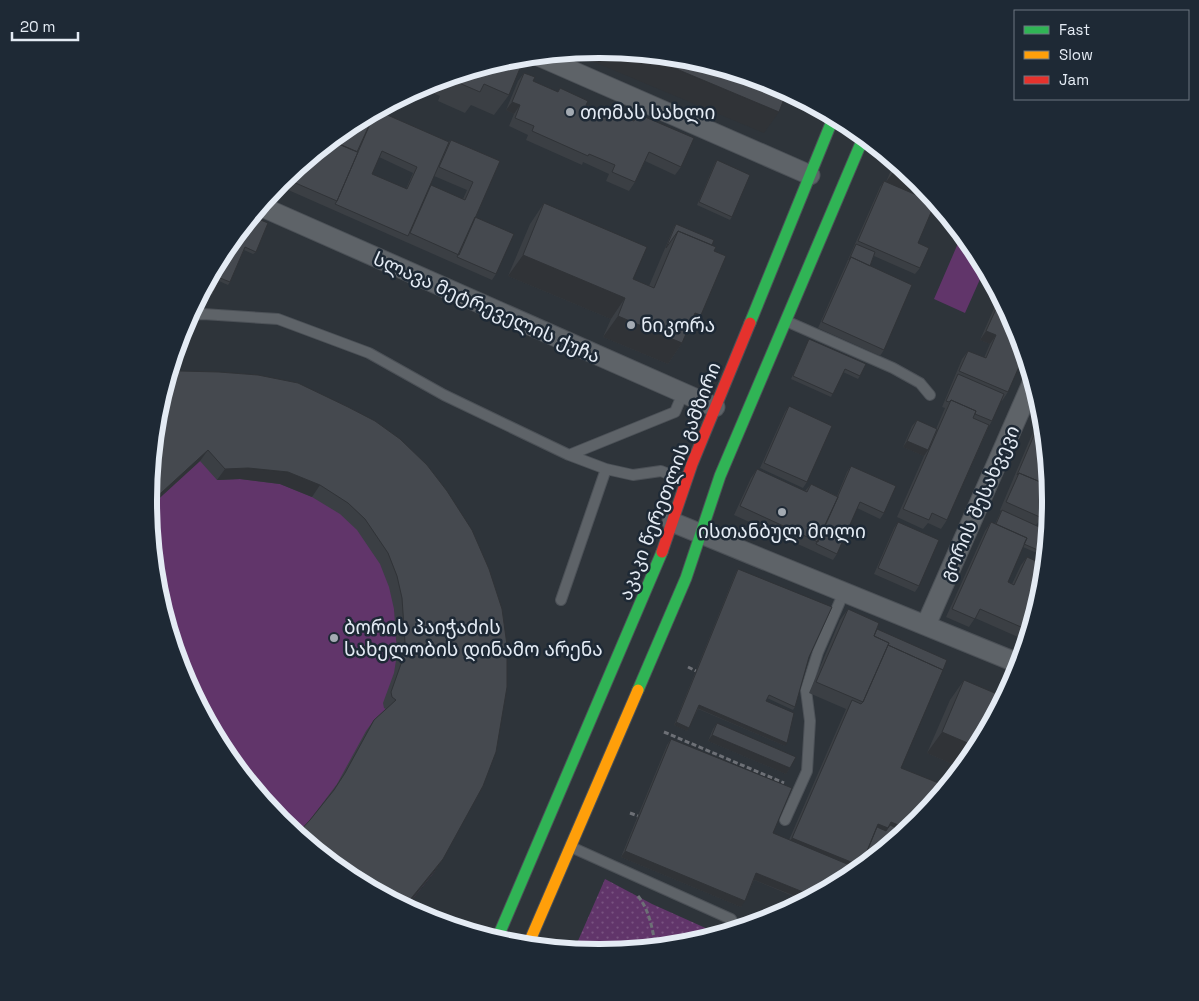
<svg xmlns="http://www.w3.org/2000/svg" width="1199" height="1001" viewBox="0 0 1199 1001" font-family="'Space Grotesk','Noto Sans Georgian',sans-serif">
<defs>
<pattern id="park-dots" width="8" height="8" patternUnits="userSpaceOnUse" patternTransform="scale(1.25)"><rect width="8" height="8" fill="#61356a"/><path d="M2 2h.1M6 6h.1" fill="none" stroke="#785280" stroke-width="1.8" stroke-linecap="round"/></pattern>
</defs>
<rect width="100%" height="100%" fill="#2e343a"/>
<path fill="url(#park-dots)" d="M605 879 652 904 710 930 712 936C672 948 616 954 574 950Z"/>
<path fill="#61356a" d="M962 234 975 250 985 268 965 313 934 299Z
M156 412 367 432 435 871 406 907 348 876 280 820 224 751 182 673 156 588 148 500Z"/>
<g fill="none" stroke-linecap="round" stroke-linejoin="round">
<defs>
<path id="lane" d="M189 315 203 314 278 319 369 353 444 395 569 455 606 469 633 475 661 471 686 481
M786 321 893 368 920 383 930 395
M569 455 675 412 683 393
M561 600 606 469
M785 820 807 771 810 721 806 690 818 652 844 592
M571 847 731 919 736 929"/>
<path id="street" d="M536 55 810 175
M260 206 715 407
M672 522 1020 664
M926 625 1033 381"/>
<path id="fast" d="M750 323 834 116
M638 690 686 578 720 476 864 136
M497 939 662 552"/>
<path id="slow" d="M528 945 638 690"/>
<path id="jam" d="M662 552 692 464 750 323"/>
</defs>
<use href="#lane" stroke="#4c5157" stroke-width="12"/>
<use href="#street" stroke="#4c5157" stroke-width="21"/>
<use href="#fast" stroke="#4c5157" stroke-width="13"/>
<use href="#slow" stroke="#4c5157" stroke-width="13"/>
<use href="#jam" stroke="#4c5157" stroke-width="13"/>
<path stroke="#6d7076" stroke-width="3" stroke-dasharray="5 2.5" stroke-linecap="butt" d="M688 667 696 671
M664 732 784 783
M630 813 638 816
M638 896C650 911 652 929 656 947"/>
<use href="#lane" stroke="#5e6368" stroke-width="10"/>
<use href="#street" stroke="#5e6368" stroke-width="19"/>
<use href="#fast" stroke="#30b455" stroke-width="11"/>
<use href="#slow" stroke="#ff9f0a" stroke-width="11"/>
<use href="#jam" stroke="#e5322d" stroke-width="11"/>
</g>
<path fill="#3b3f44" fill-rule="evenodd" d="M512 57 509 95 494 115 471 105 465 113 438 101 440 96 419 87 427 83Z
M524 73 533 81 558 92 560 88 586 105 617 119 620 115 633 121 638 114 681 167 675 175 645 161 635 182 629 191 606 181 609 174 583 162 582 165 526 140 528 135 509 126 514 114 506 110 518 81Z
M379 112 449 142 451 140 500 161 475 217 496 274 492 280 277 185 280 181 330 140 336 143 341 131 349 125ZM379 157 413 173 406 189 372 174ZM434 176 467 190 463 199 429 188Z
M717 160 732 217 730 220 697 205 715 163Z
M895 161 917 179 908 191 918 243 920 268 915 274 874 256 870 266 884 350 880 356 818 328 880 187 884 181 886 182Z
M544 203 633 279 649 286 674 227 676 224 712 245 686 336H685L682 343 668 364 603 337 611 319 508 276 530 224Z
M251 216 256 252 253 254 244 250 230 282 228 285 219 281 212 295 202 291 224 249Z
M1000 295 1017 328 1008 392 1002 401 1001 400 992 421 989 426 947 520 941 529 928 523 923 529 897 517 924 456 903 447 912 426 917 420 936 429 945 408 942 407 962 359 968 351 984 358 990 344 980 340Z
M809 339 860 376 858 379 843 372 831 397 791 379Z
M789 406 807 482 803 488 760 468 785 412Z
M1042 411 1051 501 1050 514 1044 511 1042 518 1036 525 1045 539 1048 535 1046 557 1023 547 1008 582 1012 584 1021 565 1027 557 1045 565 1043 582 1041 581 1039 586 1043 589 1027 641 975 618 969 627 946 617 985 531 991 522 995 524 1001 511 1000 510Z
M156 412 375 421 443 859 435 871 406 907 348 876 310 820 337 784 366 731 374 720 386 709 384 708 383 703 394 673 397 654 394 609 389 587 380 564 357 530 340 514 312 497 280 484 240 479 217 480 200 461 153 504Z
M851 466 884 513 880 519 857 508 837 554 833 560 734 515 751 478 757 469 805 491 811 484 837 496 847 472Z
M898 522 919 586 915 592 874 574 894 528Z
M738 569 809 657 795 707 793 710 767 698 766 701 785 746 698 709 687 731 674 725 736 572Z
M848 609 877 629 850 876 805 901 754 880 741 907 621 857 667 745 671 739 773 833 789 840 846 709 809 693 840 620Z
M964 680 975 752 962 768 927 753 950 700Z
M717 723 790 768 786 774 708 741 713 729Z"/>
<path fill="#303337" d="M600 49 636 52 779 112 764 133 570 52Z
M512 102 520 105 514 114 506 110Z
M897 167 906 171 917 179 908 192 886 182Z
M523 255 625 298 611 319 508 276Z
M695 313 701 315 686 336 680 334Z
M618 316 682 343 668 364 603 337Z
M986 331 996 335 990 344 980 340Z
M907 441 928 450 924 456 903 447Z
M208 450 200 461 153 504 148 506V499Z
M248 468 288 472 320 485 312 497 280 484 240 479 217 480 225 469Z
M699 705 787 743 785 746 697 708Z
M676 722 689 728 687 731 674 725Z
M942 732 977 747 975 752 962 768 927 753Z
M712 735 790 768 786 774 708 741Z
M891 822 908 829 899 836 874 833 878 824Z
M792 838 861 866 859 869 786 846Z
M625 851 745 901 741 907 621 857Z
M443 859 435 871 406 907 405 906Z
M756 873 813 896 805 900 752 879Z"/>
<path fill="#45494f" stroke="#303337" fill-rule="evenodd" d="M636 52 688 57 773 83 787 91 779 112Z
M525 56 509 95 484 84 480 92 452 80 454 75H453L512 57Z
M524 73 535 77 533 81 558 92 560 88 588 101 586 105 618 119 620 115 634 121 638 114 694 138 681 167 649 152 635 182 612 172 615 165 589 154 588 156 532 131 534 126 515 118 520 105 512 102Z
M376 110 449 142 408 236 335 204 337 201ZM382 151 417 167 407 189 372 174Z
M376 110 357 152 336 143 342 130 349 125Z
M330 140 358 152 337 201 284 178Z
M451 140 500 161 459 255 410 233 431 185 465 200 473 182 439 167Z
M717 160 750 175 732 217 699 202Z
M898 164 906 171 897 167Z
M884 181 935 203 918 243 929 248 920 268 858 241Z
M544 203 647 247 633 279 654 288 678 231 716 247 714 251 726 256 701 315 695 313 682 343 618 316 625 298 523 255Z
M251 216 268 223 256 252 245 247 230 282 220 278 214 292 204 288 224 249Z
M475 217 514 234 496 274 457 257Z
M676 224 714 240 712 245 678 231 666 248Z
M856 244 875 252 870 266 851 257 849 260Z
M851 257 912 285 884 350 822 322Z
M1001 298 1017 328 1025 353 1008 392 959 371 968 351 986 358 996 335 986 331Z
M809 339 866 364 860 376 845 369 833 394 793 376Z
M180 371 219 372 258 375 298 383 348 407 375 421 400 439 427 465 447 491 472 530 489 569 502 609 507 645V687L496 752 483 786 443 859 405 906 348 876 297 834 310 820 334 790 345 773 374 720 396 700 392 697 391 692 402 661 405 642 402 598 397 576 388 553 365 519 348 503 320 485 288 472 248 468 225 469 208 450 161 493 148 499 156 412 168 373Z
M958 374 1004 394 992 421 975 414 976 411 951 400 949 402 946 401Z
M951 400 976 411 973 418 989 425 947 520 932 513 929 520 903 509Z
M789 406 832 426 807 482 764 463Z
M1043 414 1050 486 1019 473 1017 475Z
M917 420 937 429 928 450 907 441Z
M851 466 896 486 884 513 860 502 837 554 816 544 838 497V496Z
M757 469 807 492 811 484 838 497 818 542 740 506Z
M1019 473 1050 486 1051 503 1049 502 1042 518 1006 502Z
M1002 510 1048 531 1040 551 1024 544 1027 538 996 524Z
M898 522 939 540 919 586 878 568Z
M991 522 1027 538 1008 582 1014 585 1027 557 1045 565 1044 575 1039 586 1043 588V589L1030 631 980 609 975 619 952 609Z
M1048 536 1047 547 1044 545Z
M738 569 832 607 809 657 795 707 769 695 766 701 794 713 787 743 699 705 689 728 676 722Z
M848 609 879 623 874 636 889 643 863 702 816 682Z
M877 629 947 660 943 670 888 645 889 643 874 636Z
M888 645 943 670 901 768 946 786 919 820 908 829 891 822 888 828 878 824 861 866 792 838 852 700 861 704 863 702Z
M964 680 1004 697 977 747 942 732Z
M717 723 796 757 790 768 712 735Z
M671 739 792 788 773 833 859 869 861 866 877 827 886 831 890 825 903 831 902 834 850 876 813 896 756 873 745 901 625 851Z"/>
<g fill="#a4abb3" stroke="#1e2935" stroke-width="2">
<circle cx="570" cy="112" r="5"/>
<circle cx="631" cy="325" r="5"/>
<circle cx="782" cy="512" r="5"/>
<circle cx="334" cy="638" r="5"/>
</g>
<g text-anchor="middle" stroke-width="5" stroke-linejoin="round" paint-order="stroke">
<g font-size="19" fill="#e4ebf4" stroke="#1e2935" text-anchor="start">
<text x="580" y="119">თომას სახლი</text>
<text x="641" y="332">ნიკორა</text>
<text x="782" y="538" text-anchor="middle">ისთანბულ მოლი</text>
<text x="344" y="634">ბორის პაიჭაძის<tspan x="344" dy="22">სახელობის დინამო არენა</tspan></text>
</g>
<g font-size="19" fill="#e4ebf4" stroke="#1e2935">
<text transform="translate(487 307) rotate(24)" y="7">სლავა მეტრეველის ქუჩა</text>
<text transform="translate(669 481) rotate(-69)" y="7">აკაკი წერეთლის გამზირი</text>
<text transform="translate(979 503) rotate(-66)" y="7">გორის შესახვევი</text>
</g>
</g>
<path d="M0 0H1199V1001H0ZM599 58H600A442 442 0 0 1 1042 500V502A442 442 0 0 1 600 944H599A442 442 0 0 1 157 502V500A442 442 0 0 1 599 58Z" fill="#1e2935" fill-rule="evenodd"/>
<path fill="none" stroke="#e4ebf4" stroke-width="6" d="M599 58H600A442 442 0 0 1 1042 500V502A442 442 0 0 1 600 944H599A442 442 0 0 1 157 502V500A442 442 0 0 1 599 58Z"/>
<rect x="1014" y="10" width="175" height="90" fill="#1e2935" stroke="#6d7781"/>
<rect x="1024" y="26" width="25" height="8" fill="#30b455" stroke="#6d7781"/>
<text x="1059" y="35" font-size="15" fill="#e4ebf4">Fast</text>
<rect x="1024" y="51" width="25" height="8" fill="#ff9f0a" stroke="#6d7781"/>
<text x="1059" y="60" font-size="15" fill="#e4ebf4">Slow</text>
<rect x="1024" y="76" width="25" height="8" fill="#e5322d" stroke="#6d7781"/>
<text x="1059" y="85" font-size="15" fill="#e4ebf4">Jam</text>
<path d="M12 32v8h66v-8" fill="none" stroke="#e4ebf4" stroke-width="2.5"/>
<text x="20" y="32" font-size="15" fill="#e4ebf4" stroke="#1e2935" stroke-width="4" paint-order="stroke">20 m</text>
</svg>
